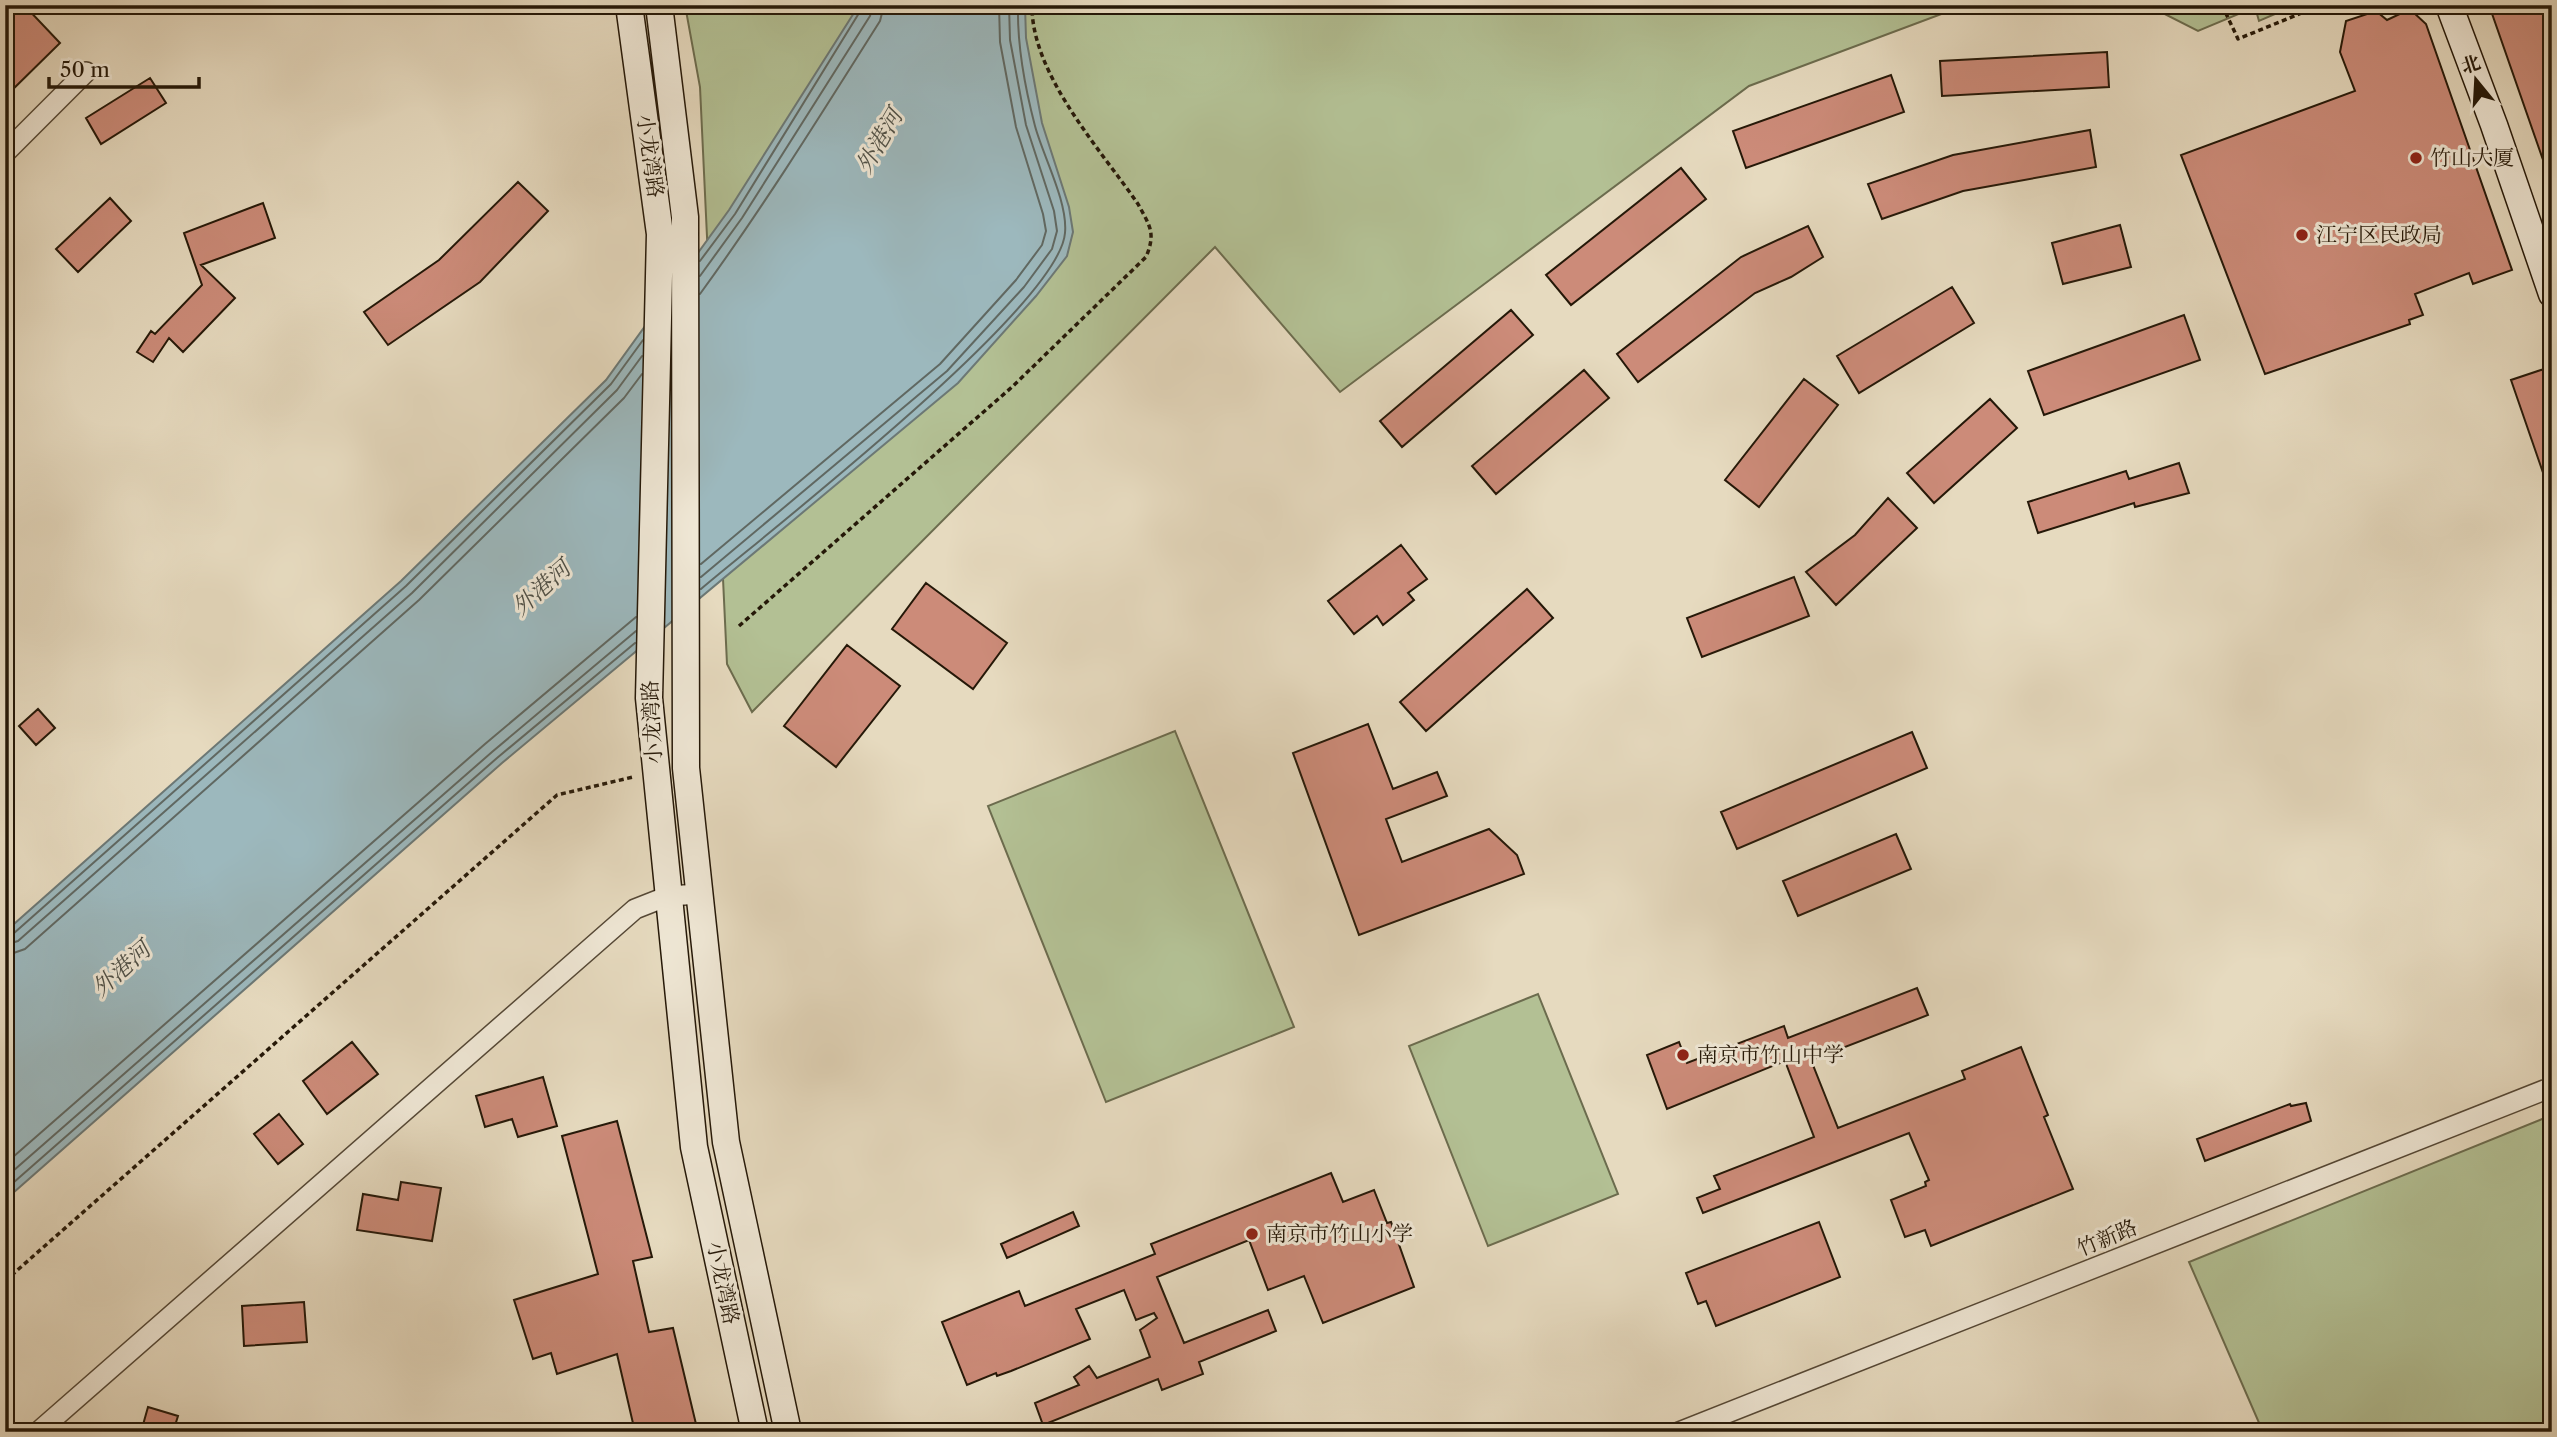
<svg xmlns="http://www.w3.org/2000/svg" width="2557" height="1437" viewBox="0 0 2557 1437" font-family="'Libre Caslon Text','Noto Serif SC',serif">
<rect width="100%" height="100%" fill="#e6dabf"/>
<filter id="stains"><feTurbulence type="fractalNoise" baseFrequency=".00286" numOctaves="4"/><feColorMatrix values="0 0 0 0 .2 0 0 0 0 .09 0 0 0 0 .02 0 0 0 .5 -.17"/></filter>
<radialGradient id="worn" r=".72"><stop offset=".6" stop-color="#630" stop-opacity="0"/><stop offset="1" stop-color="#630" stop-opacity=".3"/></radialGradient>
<path fill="#b3c094" stroke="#6c6c4e" stroke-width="2" d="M685 5H1996L1944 13 1749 86 1340 392 1215 247 752 712 727 664 700 87Z
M2147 5H2296L2259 21 2255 7 2198 31Z
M1175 731 1294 1027 1106 1102 988 806Z
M1538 994 1618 1194 1488 1246 1409 1046Z
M2552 1115V1432H2263L2189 1262Z"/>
<path fill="#9cb8bd" stroke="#6c7875" stroke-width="2" d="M859 5H1025L1026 38 1042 123 1069 207 1073 232 1067 256 1036 296 958 383 502 763 5 1200V932L401 581 606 380 729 210Z"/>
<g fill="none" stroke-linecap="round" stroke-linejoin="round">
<path stroke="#606862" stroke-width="2" d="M700 261 735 214 864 5
M700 276 742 218 870 16 873 5
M700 294C764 206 822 113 880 21L884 5
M701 564 940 364 1016 280 1042 245 1046 231 1043 214 1016 127 1000 42 999 5
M701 577 947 371 1024 287 1052 249 1057 231 1054 211 1026 125 1010 40 1009 5
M701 589C768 532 1059 307 1065 233 1068 202 1043 156 1035 126 1025 88 1017 45 1018 5
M5 936 13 934 406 586 611 384 643 340
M5 945 18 941 412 593 617 390 642 356
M5 956 25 949 419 600 624 398 642 374
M5 1164 485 744 636 617
M5 1178 492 752 636 631
M5 1190 497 758 635 643"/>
</g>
<path fill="#cc8b79" stroke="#251808" stroke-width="2" d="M5 5H24L60 43 5 97Z
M2489 5H2552V176L2549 177Z
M2376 11 2387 20 2406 11 2413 12 2426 24 2512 270 2473 284 2469 273 2415 294 2423 315 2409 320 2410 324 2265 374 2181 155 2355 91 2340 52 2346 21Z
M2107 52 2109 87 1942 96 1940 61Z
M1891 75 1904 112 1746 168 1733 131Z
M150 78 166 103 101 144 86 118Z
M2090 130 2096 167 1963 191 1882 219 1868 184 1953 155Z
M1681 168 1706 199 1571 305 1546 275Z
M518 182 548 211 480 282 388 345 364 312 439 260Z
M110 198 131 221 78 272 56 249Z
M263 203 275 238 201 265 235 298 183 352 169 338 153 362 137 352 151 331 155 334 202 285 184 233Z
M2120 225 2131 267 2063 284 2052 243Z
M1808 226 1823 257 1791 277 1755 293 1638 382 1617 354 1741 257Z
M1952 287 1974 323 1859 393 1837 356Z
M1511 310 1533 335 1402 447 1380 421Z
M2184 315 2200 360 2044 415 2028 371Z
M2544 369 2552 390V489L2549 490 2511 380Z
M1584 370 1609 398 1496 494 1472 466Z
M1804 379 1838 405 1759 507 1725 480Z
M1990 399 2017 428 1934 503 1907 473Z
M2179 463 2189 493 2135 507 2134 503 2038 533 2028 502 2126 471 2129 479Z
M1888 498 1917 528 1836 605 1806 572 1855 535Z
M1401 545 1427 579 1408 593 1414 600 1383 625 1377 616 1354 634 1328 601Z
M1794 577 1809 616 1702 657 1687 618Z
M926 583 1007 643 973 689 892 629Z
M1527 589 1553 618 1426 731 1400 702Z
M847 645 900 686 836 767 784 726Z
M38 709 55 728 36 745 19 726Z
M1368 724 1393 789 1437 772 1447 796 1386 819 1402 862 1489 829 1517 855 1524 874 1359 935 1293 753Z
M1912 732 1927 768 1737 849 1721 812Z
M1896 834 1911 869 1798 916 1783 881Z
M1917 988 1928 1015 1811 1060 1838 1128 1965 1079 1962 1071 2021 1047 2048 1115 2044 1117 2073 1189 1931 1246 1925 1230 1905 1237 1891 1200 1926 1186 1925 1182 1929 1180 1909 1133 1703 1213 1697 1198 1720 1189 1714 1176 1814 1137 1785 1061 1667 1109 1647 1055 1679 1042 1687 1063 1784 1026 1788 1038Z
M352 1042 378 1074 327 1114 303 1081Z
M543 1077 557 1126 518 1137 512 1119 485 1127 476 1096Z
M2306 1103 2311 1121 2205 1161 2197 1139 2290 1104 2291 1106Z
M279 1114 303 1144 278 1164 254 1134Z
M617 1121 652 1257 633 1261 649 1332 673 1328 696 1424 669 1432H635L617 1354 557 1374 551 1353 533 1359 514 1300 598 1274 562 1136Z
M1331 1173 1343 1202 1374 1190 1387 1223 1391 1222 1414 1287 1323 1323 1304 1276 1268 1290 1249 1240 1157 1277 1184 1343 1268 1310 1276 1331 1199 1362 1203 1374 1162 1390 1158 1379 1043 1425 1035 1403 1079 1385 1074 1377 1089 1366 1097 1378 1150 1357 1140 1330 1157 1318 1154 1313 1136 1320 1124 1290 1076 1309 1090 1339 1011 1371 997 1376 996 1373 967 1385 942 1322 1019 1291 1025 1306 1155 1254 1151 1244Z
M401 1182 441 1188 432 1241 357 1230 363 1194 398 1200Z
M1073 1212 1079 1226 1007 1258 1001 1244Z
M1819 1222 1840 1277 1716 1326 1706 1301 1698 1304 1686 1273Z
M304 1302 307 1342 244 1346 242 1306Z
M148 1407 178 1416 173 1432H141Z"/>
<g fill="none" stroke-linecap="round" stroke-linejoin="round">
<defs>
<path id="street" d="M5 153 86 72
M38 1432 635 909 668 896 700 894
M1679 1432 2552 1087"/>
<path id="secondary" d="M629 5 660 234 649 698 694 1147 755 1432
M659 5 685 217 686 768 726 1142 788 1432
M2449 5 2494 125 2552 294"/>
</defs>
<use href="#street" stroke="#554836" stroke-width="22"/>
<use href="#secondary" stroke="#251808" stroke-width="29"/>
<path stroke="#251808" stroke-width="3.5" stroke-dasharray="5 3.5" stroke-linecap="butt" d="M2222 5 2238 39 2321 5
M739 626 1012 387 1146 257C1156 233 1150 226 1138 204 1101 150 1031 74 1032 5
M5 1281 557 795 633 777"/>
<use href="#street" stroke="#efe7d5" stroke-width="19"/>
<use href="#secondary" stroke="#efe7d5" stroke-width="26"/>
</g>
<g fill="#8f2418" stroke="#efe7d5" stroke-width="2.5">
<circle cx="2416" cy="158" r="7"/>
<circle cx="2302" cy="235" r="7"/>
<circle cx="1683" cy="1055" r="7"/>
<circle cx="1252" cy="1234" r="7"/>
</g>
<g text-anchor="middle" stroke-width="6" stroke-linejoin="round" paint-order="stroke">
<g font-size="21" fill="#251808" stroke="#efe7d5">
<text transform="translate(650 156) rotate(82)" y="7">小龙湾路</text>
<text transform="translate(652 722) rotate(-93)" y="7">小龙湾路</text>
<text transform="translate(2107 1238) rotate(-22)" y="7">竹新路</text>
<text transform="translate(723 1283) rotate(78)" y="7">小龙湾路</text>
</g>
<g font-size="21" fill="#251808" stroke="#efe7d5" text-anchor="start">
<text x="2430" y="165">竹山大厦</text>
<text x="2316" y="242">江宁区民政局</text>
<text x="1697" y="1062">南京市竹山中学</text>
<text x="1266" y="1241">南京市竹山小学</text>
</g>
<g font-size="23" font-style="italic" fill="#4f5047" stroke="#efe7d5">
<text transform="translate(879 141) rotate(-60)" y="8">外港河</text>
<text transform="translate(541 588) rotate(-42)" y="8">外港河</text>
<text transform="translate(121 969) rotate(-42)" y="8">外港河</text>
</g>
</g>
<rect width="2557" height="1437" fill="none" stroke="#e6dabf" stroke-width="28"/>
<rect x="7" y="7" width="2543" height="1423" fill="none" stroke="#251808" stroke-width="3.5"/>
<rect x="14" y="14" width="2529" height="1409" fill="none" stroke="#251808" stroke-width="2"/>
<g transform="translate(2476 80) rotate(342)" stroke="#efe7d5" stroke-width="5" paint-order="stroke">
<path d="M0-5L12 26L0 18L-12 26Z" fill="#251808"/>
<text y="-10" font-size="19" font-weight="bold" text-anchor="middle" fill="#251808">北</text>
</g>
<path d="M49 77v10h150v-10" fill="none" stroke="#251808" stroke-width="3.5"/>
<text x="60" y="77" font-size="21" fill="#251808" stroke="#efe7d5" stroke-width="5" paint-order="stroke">50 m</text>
<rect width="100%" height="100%" filter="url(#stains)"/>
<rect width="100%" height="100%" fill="url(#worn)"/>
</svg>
